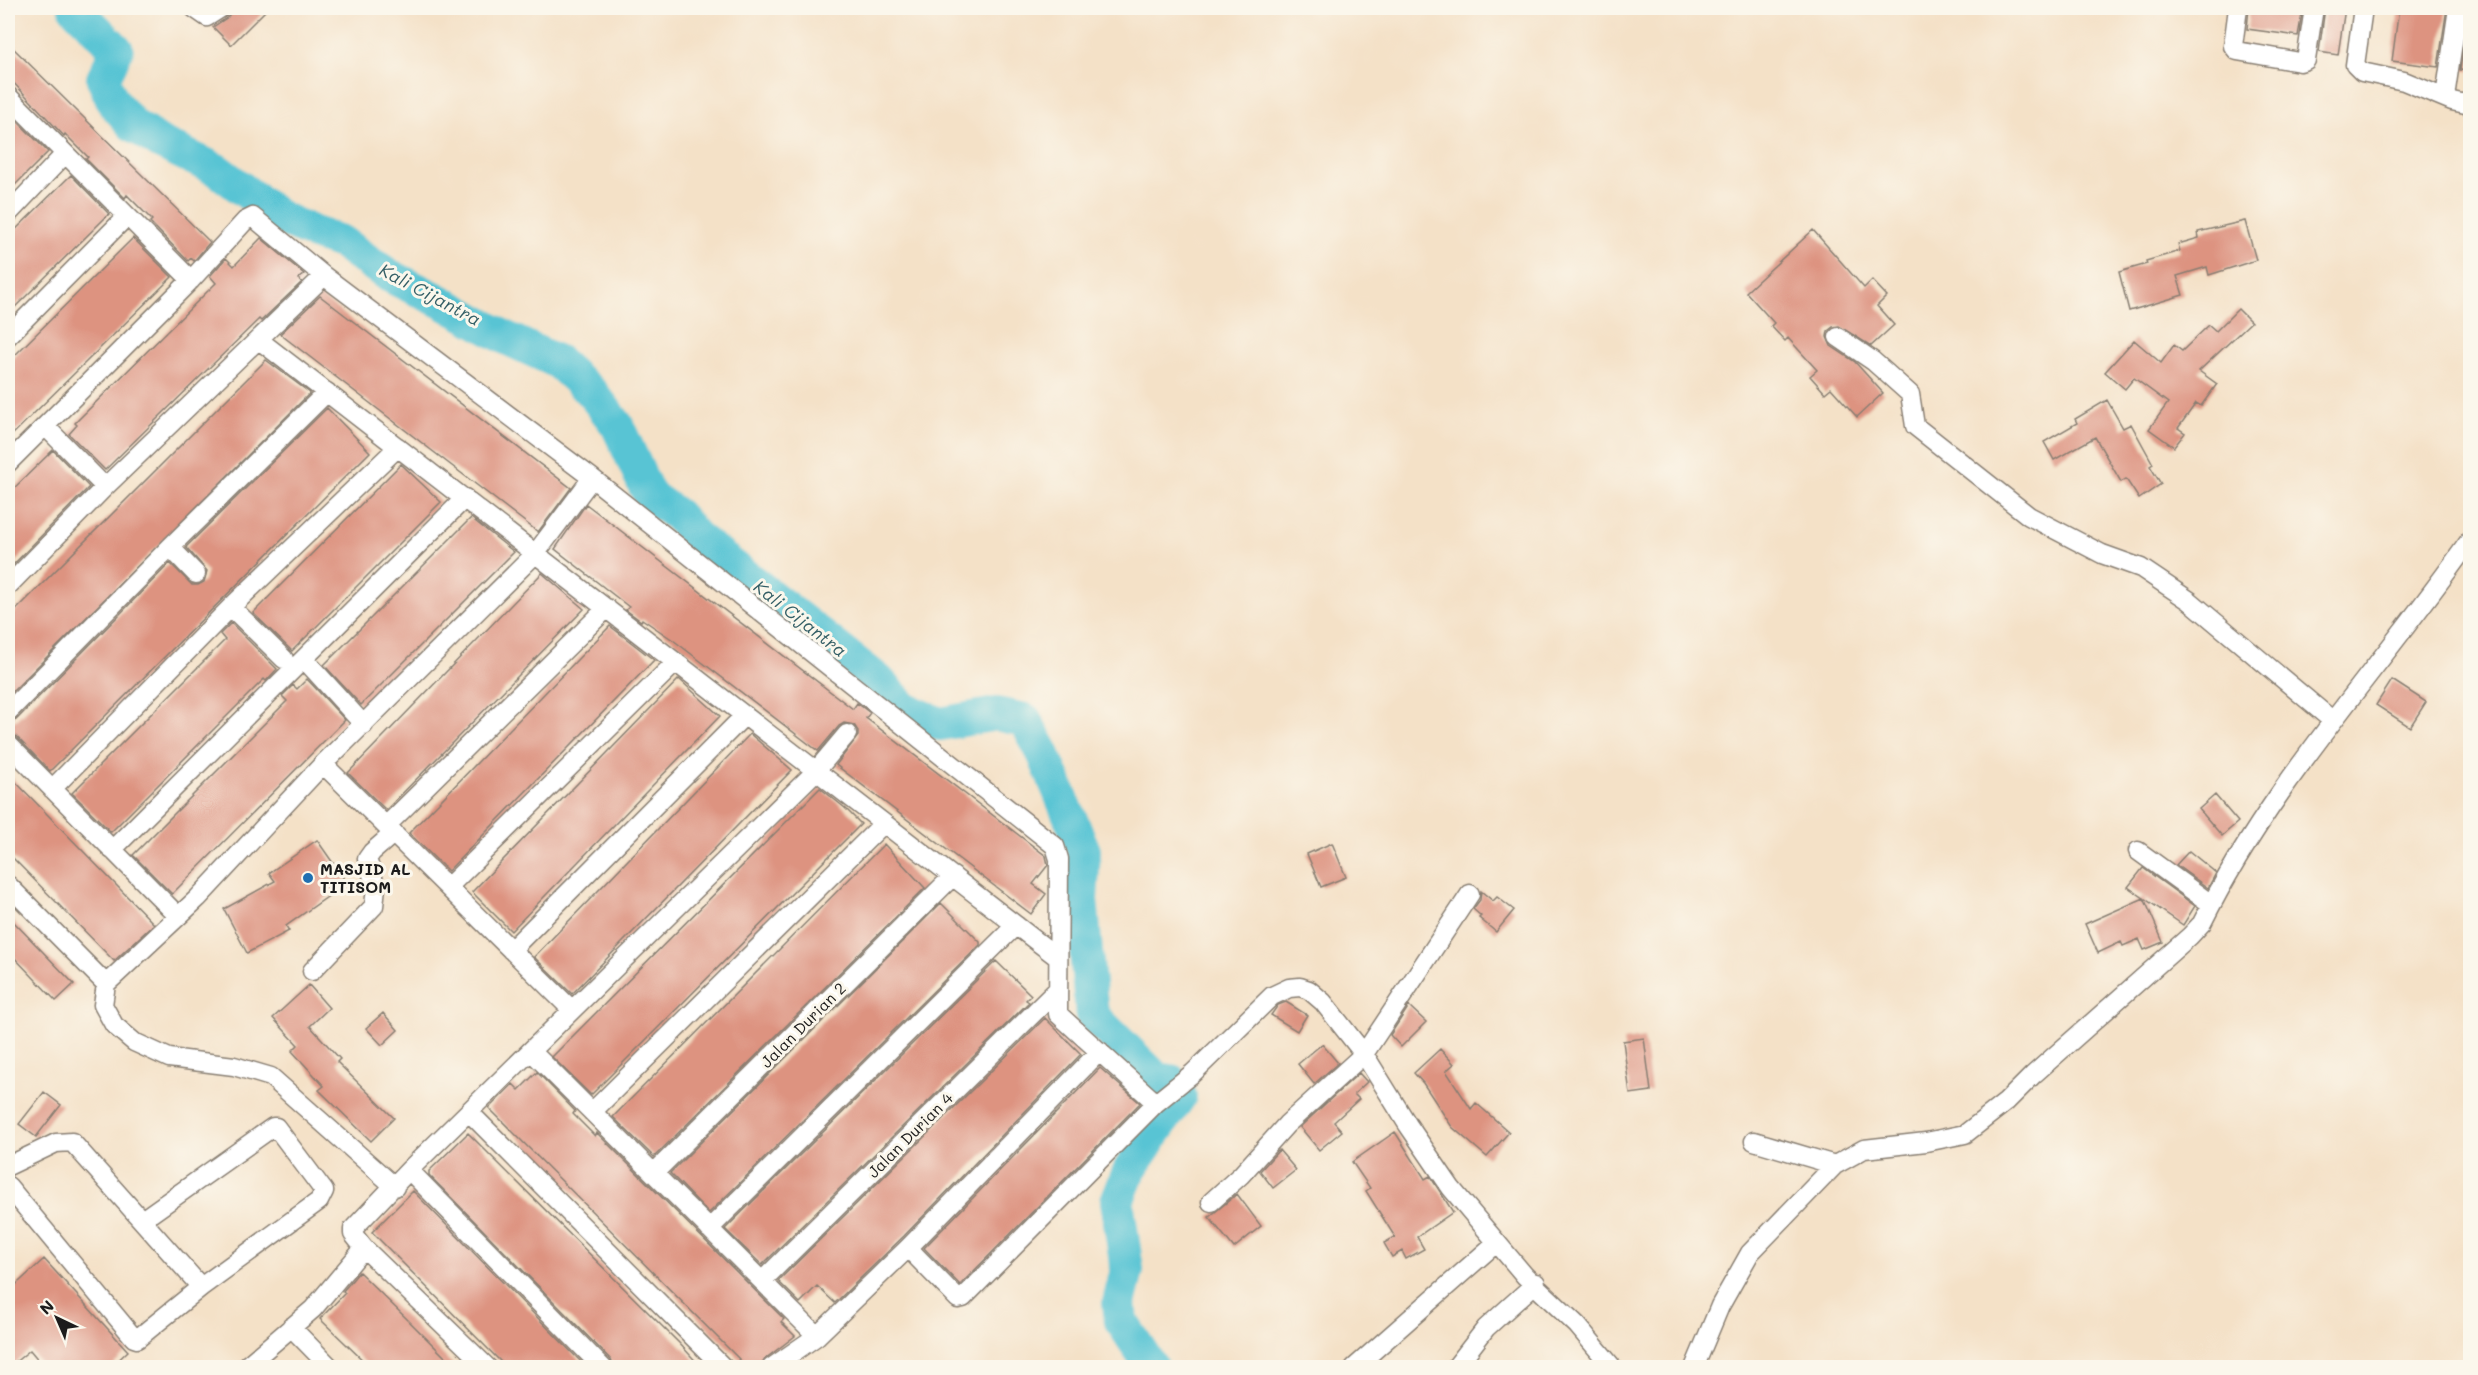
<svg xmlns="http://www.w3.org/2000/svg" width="2478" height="1375" viewBox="0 0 2478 1375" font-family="Mali,sans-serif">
<rect width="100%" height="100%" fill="#fbf7ec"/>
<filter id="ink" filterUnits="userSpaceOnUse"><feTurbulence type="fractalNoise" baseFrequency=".0167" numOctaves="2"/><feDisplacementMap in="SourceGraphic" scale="12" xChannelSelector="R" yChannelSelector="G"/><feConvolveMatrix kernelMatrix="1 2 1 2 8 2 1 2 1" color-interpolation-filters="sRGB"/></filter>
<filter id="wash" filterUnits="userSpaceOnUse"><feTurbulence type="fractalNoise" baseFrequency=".008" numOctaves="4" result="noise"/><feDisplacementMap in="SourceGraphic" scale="24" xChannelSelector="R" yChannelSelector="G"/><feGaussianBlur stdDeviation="1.35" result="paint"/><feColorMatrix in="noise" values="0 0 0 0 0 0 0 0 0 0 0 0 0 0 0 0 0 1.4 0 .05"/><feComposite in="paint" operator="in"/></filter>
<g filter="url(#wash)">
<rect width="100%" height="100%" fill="#f4e1c7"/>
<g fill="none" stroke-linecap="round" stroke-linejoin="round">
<path stroke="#59c4d4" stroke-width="34" d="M75 8 117 50 103 79 113 102 133 125 161 143 217 170 281 218 314 233 341 242 388 275 442 302 504 337 558 362 592 393 617 425 649 495 677 515 696 537 878 680 905 709 940 724 996 714 1025 720 1043 753 1084 851 1081 899 1092 1015 1157 1079 1171 1081 1180 1096 1130 1169 1117 1201 1127 1270 1119 1303 1121 1321 1152 1368"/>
</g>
<g id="blocks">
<path fill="#dd9380" d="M233 8H268L231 45 213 27 228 17Z
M2249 8H2303L2298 36 2247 29Z
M2325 8H2345L2338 55 2319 52Z
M2399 8H2447L2438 67 2392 61Z
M2469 8H2470V71L2460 70Z
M8 43 210 242 194 261 191 258 188 261 150 222 152 220 127 195 125 198 86 159 88 157 65 134 64 136 8 77Z
M9 113 48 152 8 192V115Z
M71 175 109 214 8 314V237Z
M2245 221 2256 260 2209 275 2207 267 2177 276 2183 295 2129 311 2119 272 2147 264 2146 261 2180 251 2178 244 2199 238 2198 232Z
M1813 230 1864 288 1872 280 1887 296 1877 306 1894 325 1871 346 1839 326 1833 327 1828 331 1827 337 1831 346 1855 362 1883 393 1857 417 1831 388 1825 393 1810 376 1817 370 1788 338 1785 341 1771 326 1774 323 1746 292Z
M133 238 172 277 8 439V362Z
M261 238 304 274 298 279 302 282 261 321 259 319 105 470 69 434 77 425 75 423 216 283 210 276 226 258 234 266Z
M320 296 571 488 538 532 280 334Z
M2238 309 2251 322 2199 371 2217 384 2201 406 2196 403 2178 428 2185 433 2174 447 2149 429 2168 403 2134 378 2125 389 2105 372 2134 340 2161 363 2174 345 2182 351 2209 325 2216 331Z
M266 360 310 393 8 696V618Z
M2107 400 2123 428 2131 424 2153 464 2150 466 2161 484 2139 499 2126 479 2121 482 2095 437 2054 460 2044 442 2077 423 2075 419Z
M327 408 370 452 50 771 8 728V723L16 720 170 563 192 585H198L204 582 207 571 186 547Z
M53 450 89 487 8 570V494Z
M401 464 441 502 292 651 253 613Z
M586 504 853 709 857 703 870 713 866 718 1046 856 1048 865 1033 884 1046 894 1031 914 836 765 858 736V731L854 725 844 723 839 726 818 751 673 640 642 619 641 621 626 610 629 607 555 549Z
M471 518 514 552 361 705 324 665Z
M542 573 584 609 386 810 348 773Z
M231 623 277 669 266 681 264 679 111 832 72 793 225 640 220 634Z
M610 626 654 660 448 871 409 833Z
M307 679 345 720 172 894 133 855 287 701 282 696 293 685 297 689Z
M679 679 720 716 511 931 472 892Z
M2392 680 2426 702 2410 727 2376 705Z
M750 734 792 770 572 994 534 957Z
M8 774 154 924 114 961 8 853Z
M820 788 845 808 861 824 591 1095 552 1057Z
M2215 795 2238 822 2222 836 2199 809Z
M317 840 347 883 286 926 289 931 247 953 224 909 275 881 269 873Z
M1332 843 1346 877 1321 887 1307 854Z
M884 844 925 888 654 1157 613 1117Z
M2189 851 2216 873 2208 888 2176 865Z
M2143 868 2195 906 2183 925 2128 887Z
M1481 891 1493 901 1497 897 1514 910 1496 932 1479 918 1481 916 1473 909 1480 900Z
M2144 898 2163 942 2144 950 2139 939 2123 946 2121 942 2098 953 2085 924Z
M941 903 980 942V945L709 1213 670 1173Z
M8 916 74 984 56 1001 8 951Z
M996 961 1031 995 1026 1000 1029 1002 762 1265 725 1229Z
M309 985 329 1008 310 1026 340 1059 337 1062 394 1118 371 1141 319 1090 324 1086 292 1051 298 1045 273 1018Z
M1286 1002 1307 1015 1297 1031 1271 1015 1278 1005Z
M1409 1006 1426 1022 1401 1047 1390 1035Z
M383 1013 398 1030 382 1045 366 1028Z
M1045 1018 1081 1054 904 1236 835 1303 817 1286 800 1303 778 1281Z
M1644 1038 1651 1091 1630 1094 1623 1041Z
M1322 1044 1338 1063 1314 1084 1298 1064Z
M1440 1049 1454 1064 1446 1071 1471 1109 1476 1103 1509 1132 1487 1157 1452 1127 1423 1083 1414 1073Z
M1100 1068 1140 1103 960 1285 924 1248Z
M537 1072 575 1111 573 1114 595 1136 597 1133 784 1319 781 1322 795 1336 765 1359 760 1368H748L489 1108 513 1084 519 1090Z
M1359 1073 1367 1082 1354 1094 1359 1099 1334 1122 1342 1131 1319 1150 1300 1127Z
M44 1092 61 1105 36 1137 19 1124Z
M1395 1132 1425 1179 1430 1176 1453 1212 1417 1237 1424 1249 1406 1259 1402 1251 1392 1257 1384 1243 1395 1237 1366 1191 1370 1188 1352 1162Z
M468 1133 679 1343 702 1368H614L611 1360 429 1175V1171Z
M1279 1150 1296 1170 1273 1188 1260 1171Z
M413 1191 587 1368H507L372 1232Z
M1237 1194 1261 1226 1234 1248 1209 1217Z
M44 1259 128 1351 110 1368H45L30 1350 8 1368V1292Z
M359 1272 405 1317 456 1368H371L320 1319 345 1293 343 1291Z"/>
</g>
</g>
<g filter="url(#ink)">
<use href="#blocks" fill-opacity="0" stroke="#887e72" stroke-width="1.5"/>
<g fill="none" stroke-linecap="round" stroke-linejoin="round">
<defs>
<path id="minor" d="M194 8 207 17 221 8
M2238 8 2233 46 2237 51 2300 62 2306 60 2314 8
M2363 8 2355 65 2362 72 2404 81 2452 101 2470 105
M8 96 191 280
M2445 97 2458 8
M8 214 65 154
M8 336 127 216
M1838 337 1873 361 1910 394 1915 426 2029 516 2102 554 2141 568 2190 601 2333 721
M259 340 1057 957
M45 426 105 487
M8 463 191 280 245 221 253 217 324 276 592 478 1055 846 1059 859 1058 1014 1156 1103 963 1298 958 1299 908 1248
M170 547 196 574
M8 586 105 487 324 276
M231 607 284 659
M304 659 364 725
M8 712 170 547 327 392
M8 744 178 916
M323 764 572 1010
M52 789 231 607 398 447
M386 826 607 608
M112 850 465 498
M2138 851 2211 904
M8 885 106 984 198 898 323 764 536 553 592 478
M448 887 676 662
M511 950 745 715
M312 971 374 906 376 887 367 859 372 852 394 833
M106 984 103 1005 114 1025 134 1042 169 1058 234 1066 271 1077 395 1187
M531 1051 817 1336
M1156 1103 1193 1073 1272 996 1289 988 1300 987 1309 990 1323 1002 1364 1054 1408 1125 1451 1188 1525 1276 1577 1325 1613 1368
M469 1112 724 1368
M592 1112 884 823
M1754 1141 1835 1165
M8 1166 56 1143 72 1142 201 1287
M409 1170 603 1368
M654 1173 953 876
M8 1186 134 1338 137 1339 201 1287 319 1201 324 1191 276 1127H273L142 1220
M1211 1202 1241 1175 1287 1124 1364 1054 1470 894
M709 1229 1016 925
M762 1281 1058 989
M291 1327 331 1368
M244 1368 313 1309 364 1248
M488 1368 364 1248 353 1234V1229L409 1170 816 771 847 734
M771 1368 817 1336 908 1248 1100 1051
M1354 1368 1496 1243
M1455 1368 1486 1328 1536 1283
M1694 1368 1720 1306 1750 1253 1835 1165 1864 1149 1926 1142 1965 1134 2006 1102 2033 1075 2190 936 2202 923C2272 782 2381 667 2470 540"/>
</defs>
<use href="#minor" stroke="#887e72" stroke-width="21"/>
<use href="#minor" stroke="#fff" stroke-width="18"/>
</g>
</g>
<circle fill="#1f6fb2" stroke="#fbf7ec" stroke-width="2" cx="308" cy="878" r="6"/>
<g text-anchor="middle" stroke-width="6" stroke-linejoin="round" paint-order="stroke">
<g font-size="16" font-weight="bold" fill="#1c1c1c" stroke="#fbf7ec" text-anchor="start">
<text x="320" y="875">MASJID AL<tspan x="320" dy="18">TITISOM</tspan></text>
</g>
<g font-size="16" fill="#1c1c1c" stroke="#fbf7ec">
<text transform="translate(803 1025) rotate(-45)" y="6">Jalan Durian 2</text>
<text transform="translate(910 1135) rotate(-45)" y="6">Jalan Durian 4</text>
</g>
<g font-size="18" font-style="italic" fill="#345f66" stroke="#fbf7ec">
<text transform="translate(430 295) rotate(28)" y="6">Kali Cijantra</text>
<text transform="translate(800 619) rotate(38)" y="6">Kali Cijantra</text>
</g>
</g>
<rect width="2478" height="1375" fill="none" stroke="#fbf7ec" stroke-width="30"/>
<g transform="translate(57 1318) rotate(316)" stroke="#fbf7ec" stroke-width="4.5" paint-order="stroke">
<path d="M0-4.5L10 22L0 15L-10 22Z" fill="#1c1c1c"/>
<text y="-9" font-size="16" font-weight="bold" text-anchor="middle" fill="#1c1c1c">N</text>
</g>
</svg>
